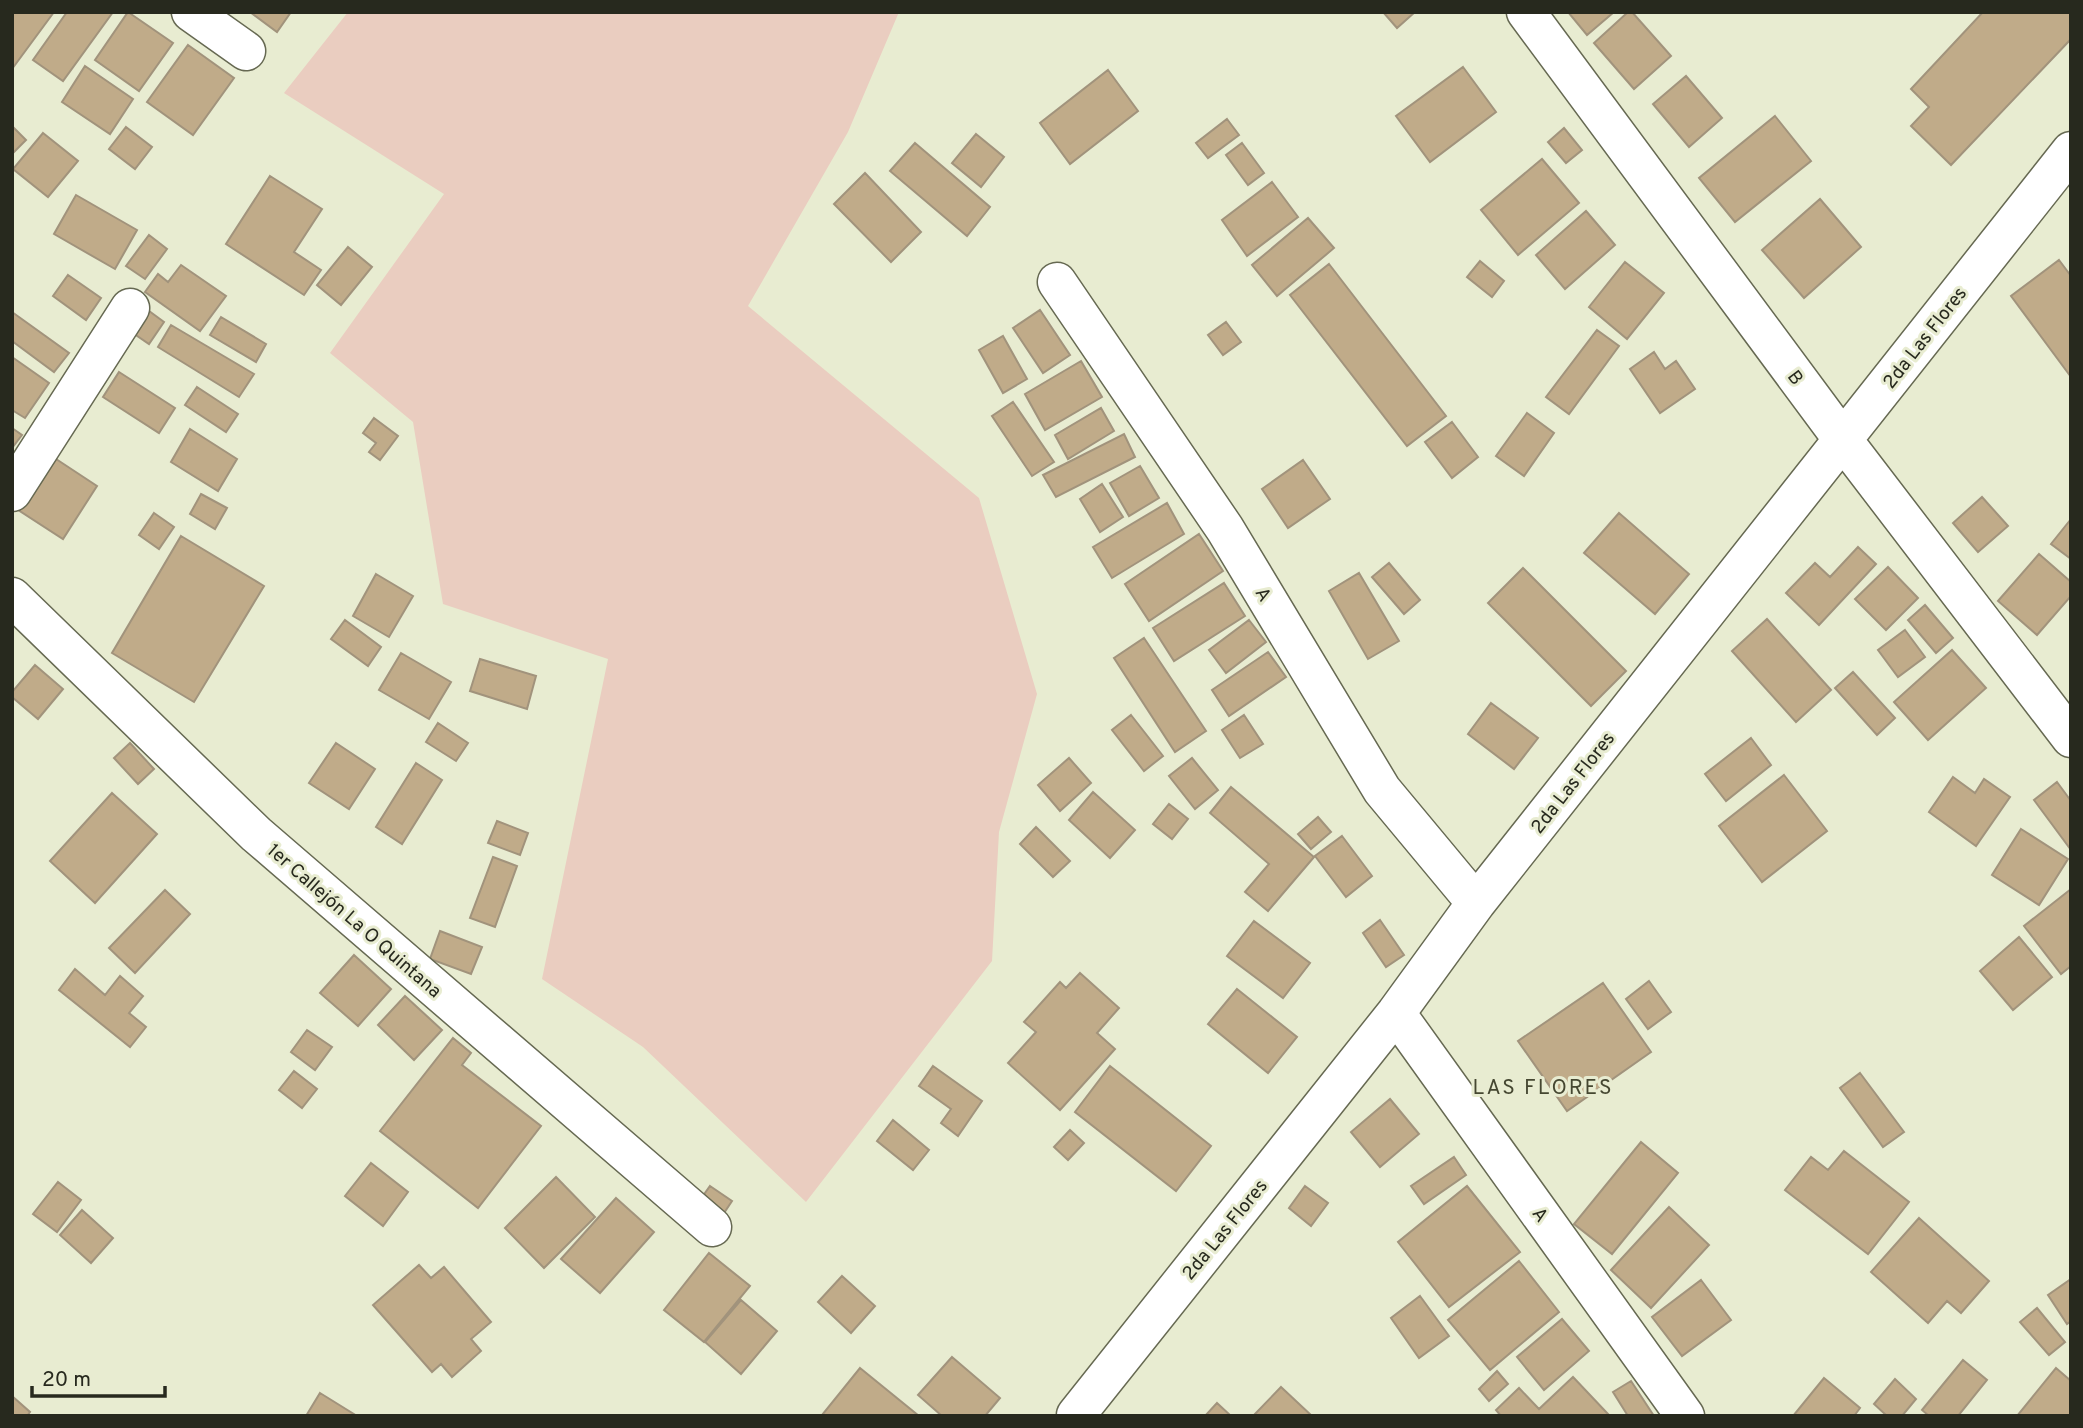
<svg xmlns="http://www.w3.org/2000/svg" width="2083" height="1428" viewBox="0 0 2083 1428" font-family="Overpass,sans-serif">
<rect width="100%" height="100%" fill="#e8ecd1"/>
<path fill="#eacdc0" d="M348 12H899L848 132 748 306 979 498 1037 694 999 832 992 961 806 1202 643 1047 542 979 608 659 443 604 413 422 330 353 444 194 284 93Z"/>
<path fill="#c0ab89" stroke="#a1937c" stroke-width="2" d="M12 12H54L12 69Z
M67 12H113L63 81 33 60Z
M128 12 173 43 139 91 95 60Z
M250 12H291L277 32Z
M1383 12H1415L1397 28Z
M1568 12H1614L1587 35Z
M1628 12H1632L1671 56 1634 89 1594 43Z
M1983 12H2071V39L1951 165 1911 126 1929 107 1911 89Z
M188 45 234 78 193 135 147 102Z
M85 66 133 99 110 134 62 102Z
M1463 67 1496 112 1430 162 1396 116Z
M1108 70 1138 111 1070 164 1040 123Z
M1686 76 1722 118 1689 147 1653 104Z
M1775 116 1811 161 1735 222 1699 178Z
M1227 119 1239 135 1208 158 1196 143Z
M12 126 26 140 12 154Z
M126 127 152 147 135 169 109 149Z
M1564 128 1582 150 1566 163 1548 142Z
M43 133 78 161 48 197 13 169Z
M976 134 1004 157 981 187 952 163Z
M915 143 990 207 967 236 890 171Z
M1242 143 1264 173 1248 185 1226 155Z
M1542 159 1579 203 1518 255 1481 210Z
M865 173 921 232 891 262 834 204Z
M270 176 322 209 294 252 321 270 304 295 226 244Z
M1272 182 1298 217 1247 256 1222 220Z
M76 195 137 230 115 269 54 234Z
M1820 199 1861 247 1804 298 1762 250Z
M1586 211 1615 245 1565 289 1536 255Z
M1308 218 1334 248 1277 296 1252 265Z
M149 235 167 249 145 279 126 266Z
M348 247 372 267 341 305 317 285Z
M2059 260 2071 276V377L2011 296Z
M1480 261 1504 281 1492 297 1467 277Z
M1625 262 1664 293 1627 339 1589 307Z
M1329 264 1446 416 1407 446 1290 295Z
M181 265 226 296 200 331 145 292 158 274 168 282Z
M68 275 101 298 86 320 53 296Z
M145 308 164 322 149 344 130 331Z
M1040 310 1070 355 1043 373 1013 328Z
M12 312 69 353 54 372 12 341Z
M221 317 266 344 256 362 210 335Z
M1226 322 1241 342 1223 355 1208 335Z
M171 325 254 374 239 397 158 347Z
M1597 330 1619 346 1569 414 1546 397Z
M1003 336 1027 379 1003 393 979 350Z
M1654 352 1665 369 1676 361 1695 389 1660 413 1630 369Z
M12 357 49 383 25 418 12 410Z
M1081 361 1102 397 1045 430 1025 394Z
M119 372 175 408 159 433 103 397Z
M197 387 238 414 226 432 185 405Z
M1013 402 1054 462 1032 476 992 416Z
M1101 408 1114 431 1068 459 1055 435Z
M1527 413 1554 433 1524 476 1496 456Z
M374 418 398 436 380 460 369 452 376 443 363 433Z
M1452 422 1478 457 1452 478 1425 442Z
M12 428 22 435 12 448Z
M190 429 237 459 218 491 171 462Z
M1124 434 1135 457 1056 497 1043 475Z
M50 455 97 486 63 539 15 508Z
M1303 460 1330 499 1288 528 1262 489Z
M1140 466 1159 498 1129 516 1110 483Z
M1102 484 1123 517 1100 532 1080 499Z
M201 494 227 508 215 529 190 514Z
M1982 497 2008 526 1978 552 1953 523Z
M1167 503 1184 534 1112 578 1093 547Z
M154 513 174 527 159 549 139 535Z
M1619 513 1689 574 1655 614 1584 553Z
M2071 519V559L2051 544Z
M1199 534 1223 571 1149 621 1125 584Z
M181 536 264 586 194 702 112 653Z
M1858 547 1876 564 1819 625 1786 593 1815 563 1830 577Z
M2039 554 2071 582V596L2037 635 1998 601Z
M1389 563 1420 600 1404 614 1372 577Z
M1888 567 1918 598 1886 630 1855 599Z
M1523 568 1626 671 1591 706 1488 603Z
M1359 573 1399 641 1368 659 1329 591Z
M376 574 413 596 389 637 353 616Z
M1224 583 1245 616 1174 661 1153 628Z
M1925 605 1953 638 1936 653 1908 620Z
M1767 619 1831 690 1796 722 1732 651Z
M345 620 381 647 368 666 331 639Z
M1249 620 1266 642 1226 673 1209 650Z
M1905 630 1925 657 1898 677 1878 650Z
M1144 638 1206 731 1175 752 1114 658Z
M1952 650 1986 688 1928 740 1894 702Z
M1268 652 1286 677 1229 716 1212 690Z
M401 653 451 682 429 719 379 690Z
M480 659 536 676 527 709 470 691Z
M35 665 63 689 38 719 12 697V692Z
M1853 672 1895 718 1877 735 1835 688Z
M1491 703 1538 738 1514 769 1468 734Z
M1131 715 1163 756 1144 771 1112 730Z
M1244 715 1263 744 1240 758 1222 730Z
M438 723 468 743 456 761 426 742Z
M1751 738 1771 765 1726 801 1705 774Z
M130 743 154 769 138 784 114 758Z
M336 743 375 769 349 809 309 783Z
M1069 758 1091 783 1060 811 1038 785Z
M1192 758 1218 790 1195 809 1169 776Z
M416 763 442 780 402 844 376 827Z
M1784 775 1827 831 1762 882 1719 826Z
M1953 777 1975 793 1984 779 2010 797 1976 846 1929 812Z
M2057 782 2071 801V850L2034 800Z
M1231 787 1314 857 1268 911 1245 892 1269 864 1210 813Z
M1093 792 1135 830 1110 858 1069 820Z
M112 793 157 834 95 903 50 861Z
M1169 804 1188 819 1172 839 1153 824Z
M1318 817 1331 832 1311 849 1298 834Z
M497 821 528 833 520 855 488 843Z
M1036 827 1070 861 1053 877 1020 844Z
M2021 829 2068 859 2039 905 1992 875Z
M1342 836 1372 876 1346 897 1315 856Z
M493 857 517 866 495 927 470 918Z
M2071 889V966L2061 974 2024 926Z
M165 890 190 914 135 973 109 948Z
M1380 920 1404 955 1386 967 1363 933Z
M1254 921 1310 963 1283 998 1227 956Z
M440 931 482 947 471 974 430 959Z
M2019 937 2052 977 2013 1010 1980 971Z
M354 955 391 989 358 1026 320 993Z
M75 969 105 995 120 976 143 996 129 1013 146 1027 130 1047 59 990Z
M1080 973 1119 1008 1097 1033 1115 1049 1060 1110 1008 1063 1036 1032 1024 1022 1060 982 1066 988Z
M1649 981 1671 1012 1648 1029 1626 999Z
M1603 983 1651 1052 1567 1111 1518 1041Z
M1237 989 1297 1037 1268 1073 1208 1024Z
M405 996 442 1030 414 1060 378 1025Z
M307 1030 332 1047 315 1070 291 1052Z
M453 1038 471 1053 462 1065 541 1126 478 1208 380 1131Z
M933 1066 982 1101 958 1136 941 1123 951 1109 919 1086Z
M1110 1066 1211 1146 1176 1191 1075 1112Z
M294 1071 317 1089 302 1108 279 1090Z
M1860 1073 1904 1132 1883 1147 1840 1088Z
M1390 1099 1419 1134 1380 1167 1351 1132Z
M893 1120 929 1150 913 1170 877 1141Z
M1070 1130 1084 1143 1068 1160 1054 1147Z
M1641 1142 1678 1173 1612 1254 1574 1224Z
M1844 1151 1909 1202 1868 1254 1785 1190 1811 1157 1828 1170Z
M1454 1157 1466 1175 1424 1204 1411 1186Z
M371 1163 408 1192 383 1226 345 1196Z
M556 1177 595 1217 544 1268 505 1228Z
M58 1182 81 1200 57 1232 33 1214Z
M710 1186 732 1201 722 1216 700 1200Z
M1305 1186 1328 1203 1311 1226 1289 1208Z
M1467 1186 1520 1252 1449 1307 1398 1242Z
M616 1198 654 1232 600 1293 561 1259Z
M1669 1207 1709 1245 1651 1308 1611 1270Z
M82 1210 113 1238 91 1263 60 1235Z
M1919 1218 1989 1281 1961 1313 1947 1301 1928 1323 1871 1272Z
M709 1253 750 1286 704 1342 664 1310Z
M1519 1261 1559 1312 1490 1370 1448 1320Z
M419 1265 431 1278 444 1267 491 1322 471 1339 481 1351 452 1377 441 1364 432 1372 373 1305Z
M842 1276 875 1306 851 1333 818 1302Z
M2071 1279V1321L2067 1324 2048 1295Z
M1701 1280 1731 1320 1682 1356 1652 1317Z
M1420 1296 1449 1336 1419 1358 1391 1318Z
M741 1300 777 1331 741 1374 705 1342Z
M2037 1308 2065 1342 2049 1355 2020 1322Z
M1562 1319 1589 1351 1544 1390 1517 1357Z
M952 1357 1000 1398 985 1416H942L918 1395Z
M1963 1360 1987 1380 1958 1416H1929L1922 1410Z
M860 1368 919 1416 822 1415Z
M2056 1368 2071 1381V1416H2017Z
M1497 1371 1508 1384 1489 1401 1479 1389Z
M1573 1377 1608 1414 1606 1416H1501L1496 1410 1519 1388 1539 1409Z
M1824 1378 1860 1408 1854 1416H1793Z
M1895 1379 1916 1399 1902 1416H1887L1874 1404Z
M1631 1381 1654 1416H1628L1613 1392Z
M1281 1387 1312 1416H1253Z
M320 1393 357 1416H306Z
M12 1396 30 1412 27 1416H12Z
M1217 1403 1231 1416H1205Z"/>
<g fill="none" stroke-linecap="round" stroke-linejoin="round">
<defs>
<path id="minor" d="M191 12 246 51
M1526 12 1843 440 2071 738
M1057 282 1225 529 1382 790 1476 903
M12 492 130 308
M12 597 256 834 712 1227
M1396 1013 1685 1416
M1076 1415 1396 1013 1476 903 2071 151"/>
</defs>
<use href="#minor" stroke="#666952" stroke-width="41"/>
<use href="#minor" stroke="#fff" stroke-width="38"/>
</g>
<g text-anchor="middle" stroke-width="6" stroke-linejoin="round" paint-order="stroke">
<g font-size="19" fill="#27291e" stroke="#e8ecd1">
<text transform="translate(1924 337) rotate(-52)" y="7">2da Las Flores</text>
<text transform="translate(1796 377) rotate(53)" y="7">B</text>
<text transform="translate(1264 594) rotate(59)" y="7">A</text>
<text transform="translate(1572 782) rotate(-52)" y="7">2da Las Flores</text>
<text transform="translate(355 920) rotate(41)" y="7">1er Callejón La O Quintana</text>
<text transform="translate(1541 1214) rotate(54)" y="7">A</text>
<text transform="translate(1224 1229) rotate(-51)" y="7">2da Las Flores</text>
</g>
<g font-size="21" letter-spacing="2" fill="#454731" stroke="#e8ecd1">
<text x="1543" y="1094">LAS FLORES</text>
</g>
</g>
<rect width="2083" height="1428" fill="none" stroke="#27291e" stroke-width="28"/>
<path d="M32 1386v10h133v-10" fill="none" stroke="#27291e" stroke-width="3.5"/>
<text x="42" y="1386" font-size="21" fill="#27291e" stroke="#e8ecd1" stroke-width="5" paint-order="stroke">20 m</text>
</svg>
